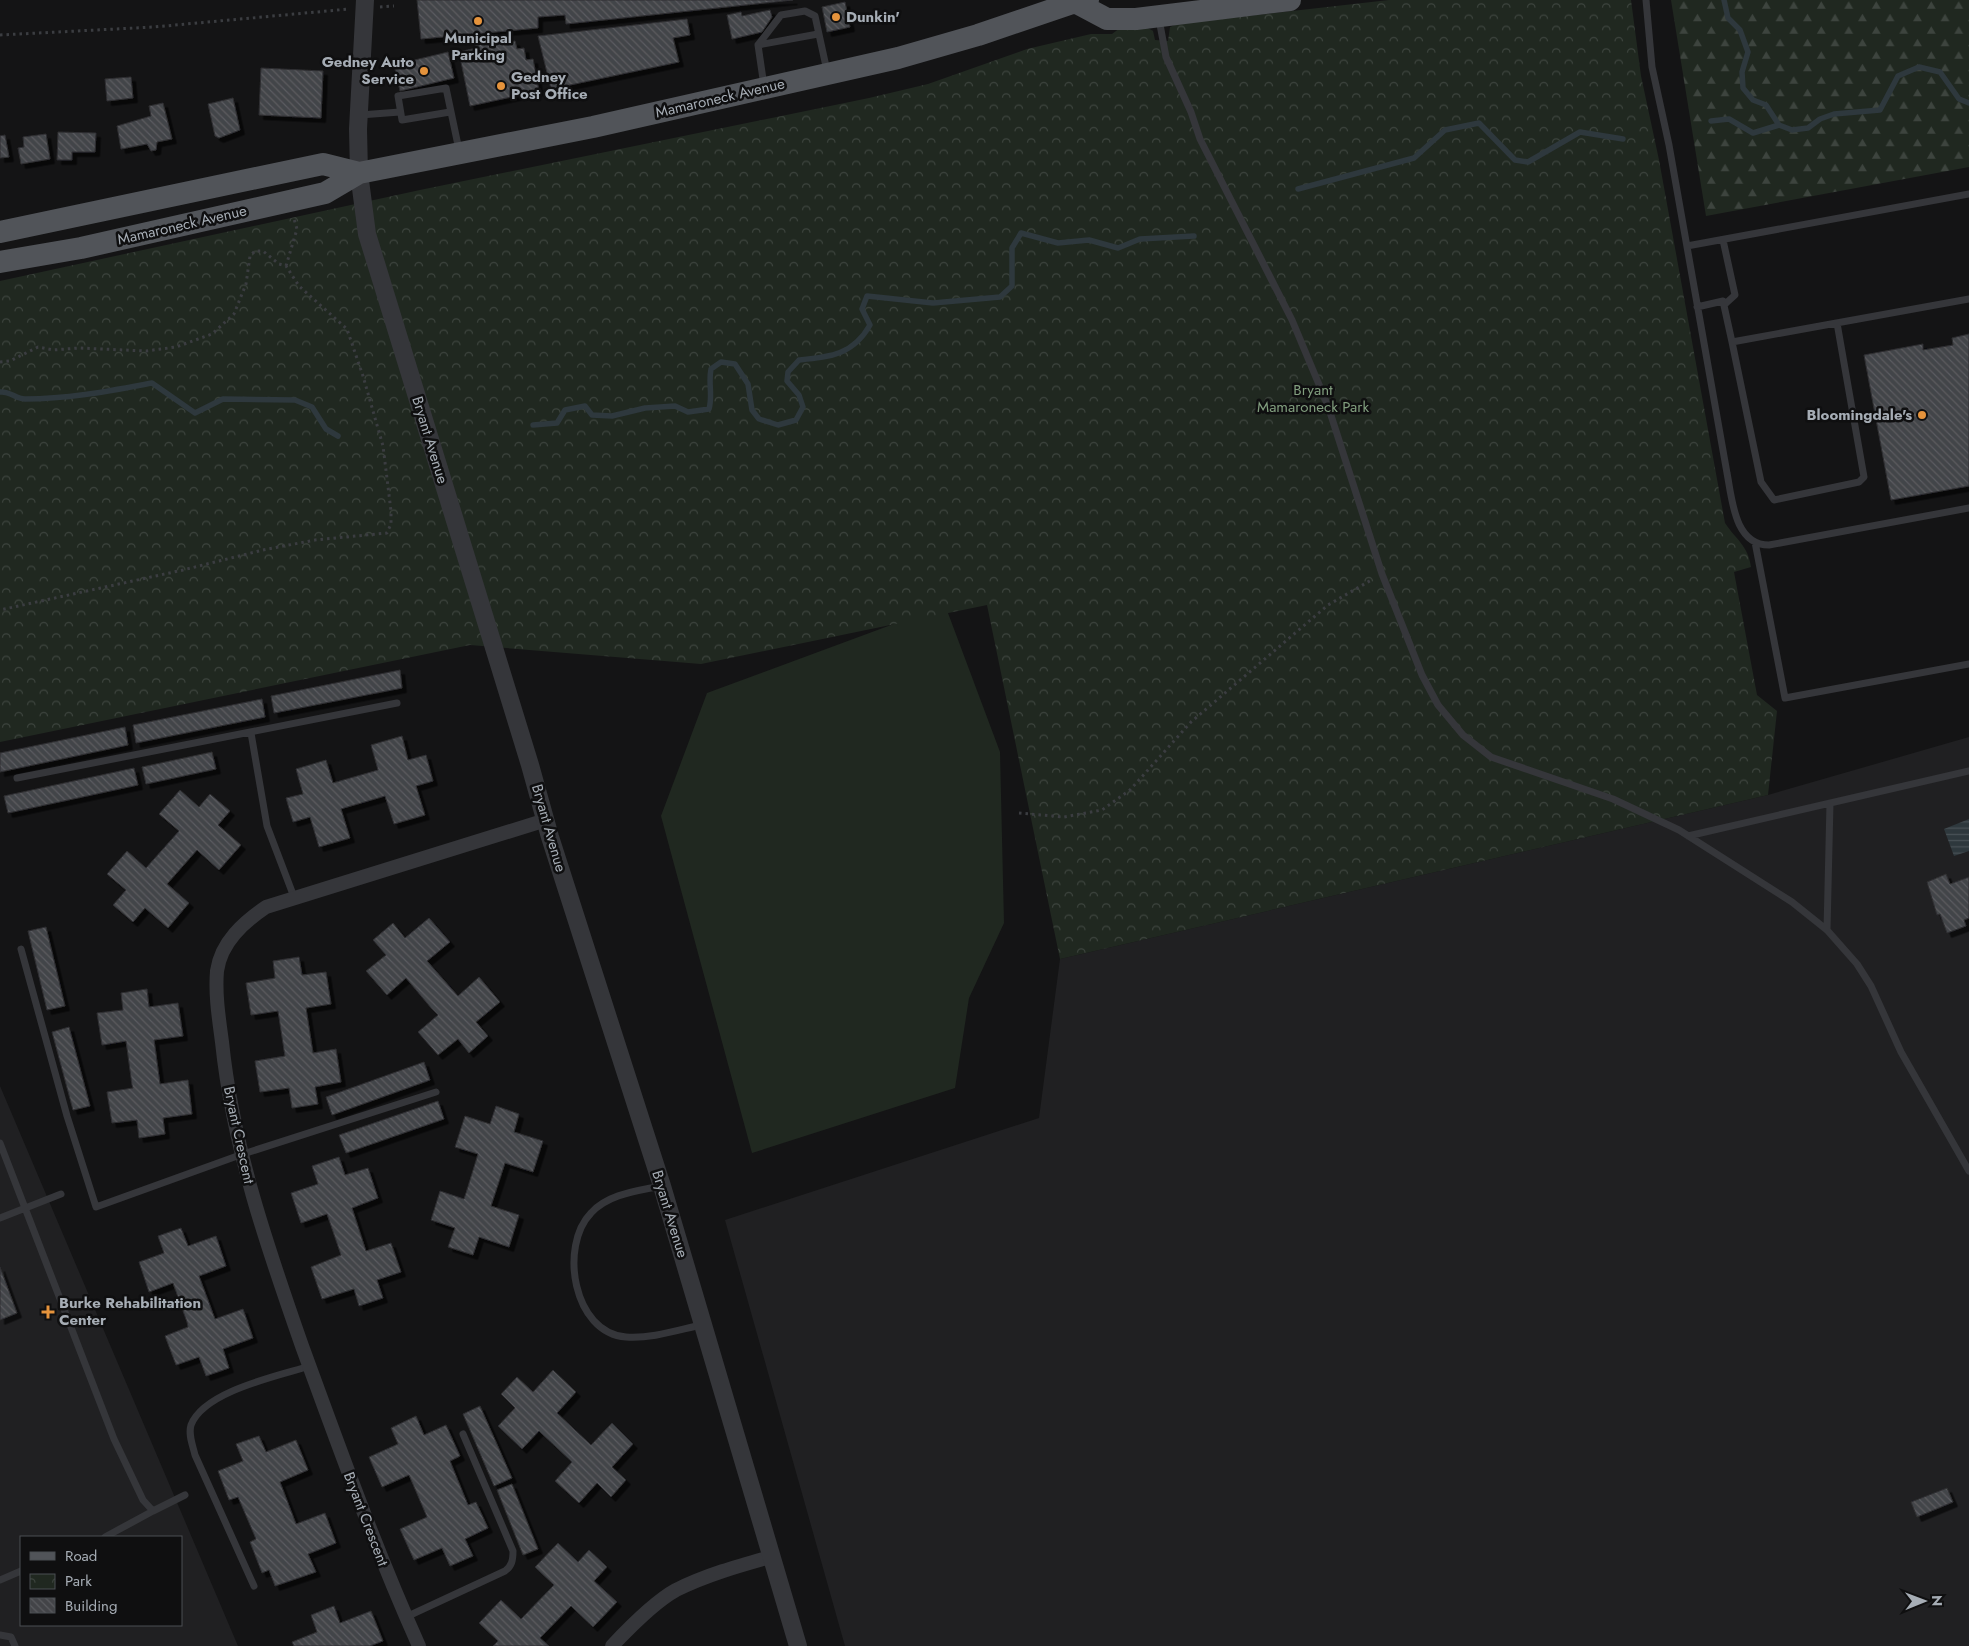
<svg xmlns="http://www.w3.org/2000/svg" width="1969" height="1646" viewBox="0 0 1969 1646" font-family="Jost,sans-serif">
<defs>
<pattern id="forest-firs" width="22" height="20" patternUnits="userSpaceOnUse" patternTransform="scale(1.25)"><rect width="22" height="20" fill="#202820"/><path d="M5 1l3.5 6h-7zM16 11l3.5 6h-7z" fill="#3d443e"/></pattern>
<pattern id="park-crowns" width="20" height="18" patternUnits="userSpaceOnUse" patternTransform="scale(1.25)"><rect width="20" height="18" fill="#202820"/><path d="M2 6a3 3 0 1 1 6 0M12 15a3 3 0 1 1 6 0" fill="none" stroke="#3d443e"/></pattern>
<pattern id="water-rules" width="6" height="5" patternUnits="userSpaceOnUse" patternTransform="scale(1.25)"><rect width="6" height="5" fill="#2e383d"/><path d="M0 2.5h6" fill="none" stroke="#495257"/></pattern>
<pattern id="building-back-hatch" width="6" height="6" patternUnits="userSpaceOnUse" patternTransform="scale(1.25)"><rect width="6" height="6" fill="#434448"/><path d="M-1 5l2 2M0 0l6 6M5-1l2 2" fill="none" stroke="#5b5c60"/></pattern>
<filter id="shadow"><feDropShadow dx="4.5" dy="4.5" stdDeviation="0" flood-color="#0009"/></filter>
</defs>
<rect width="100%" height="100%" fill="#141415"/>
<path fill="#202022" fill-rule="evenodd" d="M1969 737V1646H845L725 1220 1039 1118 1060 959 1768 795Z
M0 1086 238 1646H0ZM21 1537H181V1625H21Z"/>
<path fill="#202820" d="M945 605 1000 752 1004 923 969 998 955 1088 752 1153 661 816 707 693Z"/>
<path fill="url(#forest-firs)" d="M1671 0H1969V167L1706 216Z"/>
<path fill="url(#park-crowns)" d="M1389 0H1631L1641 76 1659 160 1725 523C1736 540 1748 545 1751 567L1734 572 1757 695 1777 711 1768 795 1060 959 987 605 701 664 470 645 0 742V281L420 190 869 98 928 84 1027 49 1091 34H1112L1120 28 1146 27 1153 31 1155 40 1168 41 1170 27 1177 24Z"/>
<path fill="url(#water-rules)" d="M1969 819V851L1954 856 1944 829Z"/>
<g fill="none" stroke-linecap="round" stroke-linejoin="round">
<path stroke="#2e383d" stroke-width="5.5" d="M1724 0 1728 18 1740 30 1748 52 1742 72 1743 88 1753 100 1766 105 1779 125 1792 130 1808 128 1820 119 1834 114 1880 110 1898 76 1919 67 1940 72 1959 99 1969 103
M1711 121 1729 119 1753 133 1779 125
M1298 189 1414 158 1445 130 1479 123 1515 160 1528 162 1580 132 1623 139
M0 392C10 391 16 399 25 399 69 399 109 391 152 383L195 413 223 399 295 400 312 407 326 429 338 436
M533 425 557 423 565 410 585 406 592 415 612 416 645 408 675 406 688 412 709 409C713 395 708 383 711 369L721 362 735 364 748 384 752 410 759 419 778 425 796 420 803 407 799 395 787 381 788 372 799 360C830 357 853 355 870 325L862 309 867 296 933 303 1000 297 1012 286V248L1021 233 1058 243 1089 240 1118 248 1140 239 1194 236"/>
</g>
<path fill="url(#building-back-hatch)" stroke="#2e2e31" filter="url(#shadow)" d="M417 0H793L566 24 565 15 538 17V28L421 39Z
M845 2 850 27 827 32 822 7Z
M770 10 772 17 762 32 732 39 727 15 741 12 742 16Z
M687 19 690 35 673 38 679 62 551 89 538 36Z
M515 41 517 49 524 48 526 60 533 59 539 91 470 106 459 52 476 48 475 45Z
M448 52 454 78 400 91 394 65Z
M261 68 323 71 321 118 259 115Z
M131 77 133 98 107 101 105 79Z
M233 98 240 130 219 138 215 136 208 104Z
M163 103 172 139 157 142 156 150 151 151 147 144 121 149 117 126 151 116 149 106Z
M58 132 96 133 95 152H72V160H57Z
M46 134 50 159 21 164 18 148 24 147 23 137Z
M5 135 9 157 0 158V136Z
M1969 334V486L1891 500 1864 355 1923 344V350L1953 345 1952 338Z
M400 670 402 688 274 713 271 696Z
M262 699 265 717 136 743 133 725Z
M125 727 128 745 0 772V753Z
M402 736 408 760 426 755 433 781 416 786 425 815 394 824 385 796 344 808 341 809 350 838 319 847 310 817 293 822 286 798 303 794 296 769 326 760 333 783 378 770 371 745Z
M212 752 216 769 146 784 142 767Z
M134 768 138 785 8 813 4 796Z
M180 790 199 807 210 794 230 811 218 825 241 845 219 870 197 850 167 884 189 903 168 928 145 908 133 922 113 905 126 890 107 874 127 851 146 868 179 831 159 814Z
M1946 874 1950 884 1969 877V918L1964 920 1966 926 1947 933 1940 914 1937 915 1927 882Z
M429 918 450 942 427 961 458 996 479 977 500 1002 476 1022 488 1036 469 1053 458 1039 438 1055 418 1032 438 1015 432 1009 406 978 387 995 366 971 386 955 373 940 393 923 405 938Z
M46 927 65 1006 47 1010 28 931Z
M299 957 302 975 326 972 331 1004 306 1008 313 1053 336 1049 341 1082 315 1087 318 1104 292 1108 289 1088 260 1092 255 1061 285 1056 284 1050 278 1011 251 1015 246 983 275 978 273 961Z
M147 989 149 1007 178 1003 183 1036 154 1040 155 1047 160 1084 188 1080 192 1114 163 1118 165 1134 139 1138 137 1120 112 1123 107 1092 133 1088 132 1085 126 1041 102 1045 97 1013 123 1010 121 993Z
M69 1027 90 1106 73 1110 52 1032Z
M424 1062 430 1080 332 1115 326 1097Z
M438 1101 444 1119 346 1153 339 1135Z
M496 1106 519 1114 514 1132 543 1141 533 1172 505 1163 491 1206 519 1215 509 1247 479 1237 473 1255 448 1247 455 1228 431 1220 440 1191 464 1199 466 1193 478 1154 455 1147 465 1116 490 1124Z
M339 1157 345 1175 368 1168 378 1198 352 1208 366 1251 391 1243 401 1272 377 1280 383 1298 359 1306 354 1289 322 1299 311 1267 341 1255 327 1214 301 1223 291 1193 318 1184 312 1166Z
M181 1228 188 1246 216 1236 226 1266 199 1276 215 1319 243 1309 253 1338 223 1349 229 1368 206 1376 199 1357 176 1365 165 1336 188 1327 187 1322 173 1283 149 1292 139 1262 164 1253 158 1236Z
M0 1267 17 1313 0 1320Z
M553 1370 576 1392 557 1413 591 1445 612 1423 633 1444 612 1467 626 1480 611 1497 597 1483 579 1503 555 1481 572 1462 539 1431 522 1449 498 1426 515 1408 501 1394 517 1377 533 1392Z
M480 1406 512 1478 494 1486 463 1414Z
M416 1416 424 1435 446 1425 460 1456 450 1461 468 1505 476 1502 488 1528 465 1539 473 1556 450 1566 442 1548 414 1560 400 1529 427 1517 409 1475 382 1487 369 1457 398 1444 391 1428Z
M259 1436 266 1452 296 1440 308 1470 280 1482 296 1524 325 1513 336 1543 308 1554 316 1572 275 1586 269 1570 262 1573 250 1542 256 1539 238 1497 229 1500 218 1471 243 1461 236 1444Z
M512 1484 538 1549 523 1555 497 1490Z
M1947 1488 1953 1502 1917 1517 1911 1502Z
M558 1543 578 1562 589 1550 607 1567 594 1581 617 1602 593 1627 571 1606 540 1638 549 1646H493L498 1641 479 1623 501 1600 521 1619 554 1585 535 1567Z
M334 1606 340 1623 371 1611 383 1641 370 1646H294L292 1642 317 1632 311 1615Z"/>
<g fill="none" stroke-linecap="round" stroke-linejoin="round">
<path stroke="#3b3d41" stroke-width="3" stroke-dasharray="2.5 4" stroke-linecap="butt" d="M380 7 394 6
M0 35 154 27 349 9
M286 266 297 229 294 219
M0 362 10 361 38 347 53 350 79 348 146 351 176 347 212 334 234 314 246 284 250 256 255 251H263L279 264 286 266 299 286 347 329 363 376 383 446 391 511V524L387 533 315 540 263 550 183 570 0 610
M1019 813 1064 817 1102 810 1130 790 1191 722 1328 605 1373 579"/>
<path stroke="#35363a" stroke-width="7" d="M1646 0 1652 67 1669 145 1727 473C1732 498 1734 545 1769 545L1969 508
M1159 19 1166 57 1191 112 1200 139 1292 320 1328 406 1382 574 1422 675 1438 705 1463 735 1491 757 1613 799 1679 830 1792 902 1827 930 1857 964 1871 986 1901 1052 1969 1171
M758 45 818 34
M764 86 758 45 781 15 805 11 815 16 827 71
M450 112 402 120 398 96 446 88 459 150
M360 115 400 112
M1723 240 1735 295 1724 305
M1687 246 1969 194
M1697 307 1723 301 1732 342 1969 299
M1732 342 1761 482 1774 500 1859 482 1864 477 1837 323
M1755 542 1785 698 1969 664
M251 733 267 826 294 897
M17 778 397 703
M1688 836 1969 771
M1827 930 1830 803
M21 949 67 1116 96 1207 240 1155 436 1092
M0 1143 114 1439 143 1500 153 1511 185 1495
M661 1186C637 1191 608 1194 591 1213 559 1246 573 1333 626 1337 650 1339 678 1330 701 1325
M0 1218 61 1194
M105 1537 153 1511
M0 1580 21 1571
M254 1586 195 1455C193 1446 188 1435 191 1425 204 1391 278 1376 310 1366
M406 1617 505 1571C512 1566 513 1560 513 1551L463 1434
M0 1635 11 1637 15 1646"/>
<path stroke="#35363a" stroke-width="14" d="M419 1646C375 1548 339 1447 302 1346 267 1246 233 1148 222 1042 219 1019 215 995 217 971 221 942 244 922 266 907L546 820
M612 1646C628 1629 656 1601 676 1590 706 1575 738 1566 770 1557"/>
<path stroke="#35363a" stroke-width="18" d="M365 0 358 129 359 173 367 234 530 765 550 837 662 1186 798 1646"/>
<path stroke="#515459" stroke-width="22" d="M1075 2 1107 19H1136L1290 0
M0 232 323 164 359 173
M0 262 81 248 325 193 359 173 593 127 898 58 978 35 1075 2 1088 0"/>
</g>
<g fill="#e5933c" stroke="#0f0f10" stroke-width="2">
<circle cx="836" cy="17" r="5"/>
<circle cx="478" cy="21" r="5"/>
<circle cx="424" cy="71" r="5"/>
<circle cx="501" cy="86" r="5"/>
<circle cx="1922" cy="415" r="5"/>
<path d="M45.5 1304.5h5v5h5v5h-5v5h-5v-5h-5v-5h5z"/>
</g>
<g text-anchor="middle" stroke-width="5" stroke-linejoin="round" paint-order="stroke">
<g font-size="15" font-weight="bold" fill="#a6adb5" stroke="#0f0f10" text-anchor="start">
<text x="846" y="22">Dunkin'</text>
<text x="478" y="43" text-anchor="middle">Municipal<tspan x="478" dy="17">Parking</tspan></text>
<text x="414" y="67" text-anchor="end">Gedney Auto<tspan x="414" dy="17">Service</tspan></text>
<text x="511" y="82">Gedney<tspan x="511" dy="17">Post Office</tspan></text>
<text x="1912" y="420" text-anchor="end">Bloomingdale's</text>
<text x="59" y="1308">Burke Rehabilitation<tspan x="59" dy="17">Center</tspan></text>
</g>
<g font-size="15" fill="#a6adb5" stroke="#0f0f10">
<text transform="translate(720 98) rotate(-13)" y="5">Mamaroneck Avenue</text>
<text transform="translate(182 225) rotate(-13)" y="5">Mamaroneck Avenue</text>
<text transform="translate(430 440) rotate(73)" y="5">Bryant Avenue</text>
<text transform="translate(549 828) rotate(74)" y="5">Bryant Avenue</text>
<text transform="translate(239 1135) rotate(78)" y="5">Bryant Crescent</text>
<text transform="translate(670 1214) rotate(73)" y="5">Bryant Avenue</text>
<text transform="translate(366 1519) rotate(69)" y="5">Bryant Crescent</text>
</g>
<g font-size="15" fill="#819e7e" stroke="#0f0f10">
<text x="1313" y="395">Bryant<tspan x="1313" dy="17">Mamaroneck Park</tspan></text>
</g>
</g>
<rect x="20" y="1536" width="162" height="90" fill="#0f0f10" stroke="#4b4e52"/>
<rect x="30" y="1552" width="25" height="8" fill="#515459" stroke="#4b4e52"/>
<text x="65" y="1561" font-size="15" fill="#a6adb5">Road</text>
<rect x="30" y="1574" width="25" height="15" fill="url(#park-crowns)" stroke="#4b4e52"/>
<text x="65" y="1586" font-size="15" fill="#a6adb5">Park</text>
<rect x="30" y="1598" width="25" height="15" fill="url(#building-back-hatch)" stroke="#4b4e52"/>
<text x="65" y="1611" font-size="15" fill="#a6adb5">Building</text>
<g transform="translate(1924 1601) rotate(89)" stroke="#0f0f10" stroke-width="4" paint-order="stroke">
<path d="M0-4L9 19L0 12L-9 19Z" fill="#a6adb5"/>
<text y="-8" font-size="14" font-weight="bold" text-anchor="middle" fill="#a6adb5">N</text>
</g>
</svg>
